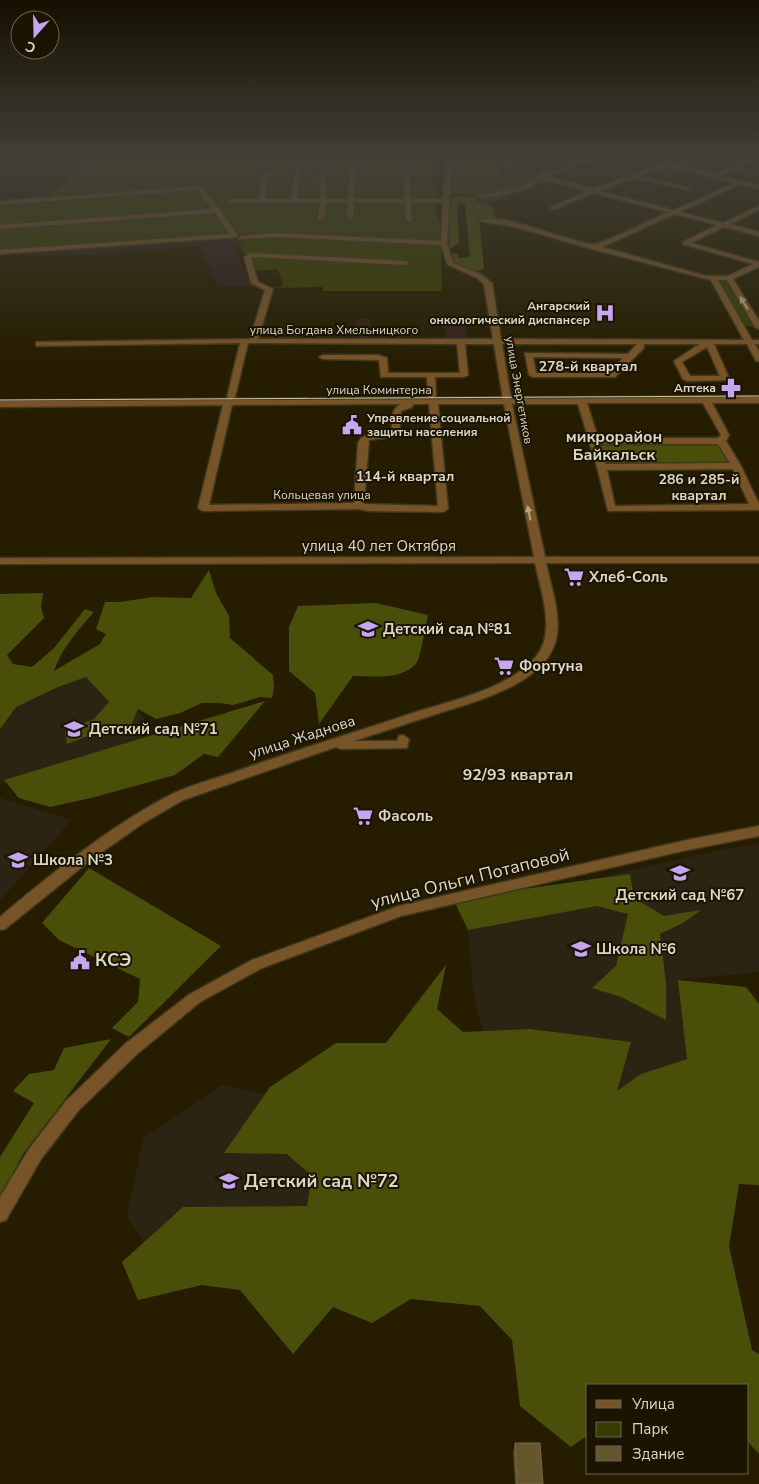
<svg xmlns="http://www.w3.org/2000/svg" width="759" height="1484" viewBox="0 0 759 1484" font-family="'Nunito Sans',sans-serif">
<rect width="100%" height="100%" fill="#261d00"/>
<path fill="#32201a" d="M237 237 244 242 232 244 251 285 218 287 199 246 83 255H27L29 251Z
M356 319H370V339H356Z
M444 321H466L467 340H445Z"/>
<path fill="#2c2413" d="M68 673 126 688 154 737 27 777 0 784V721L35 682Z
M0 798 72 820 0 900Z
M759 844V972L678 980 702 1069H655L657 1093 498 1089 474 999 466 908 729 848Z
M222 1085 352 1113 358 1256H153L127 1217 143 1138Z"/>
<path fill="#393e00" d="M90 157H434L433 182 436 210 440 223 442 291H323V287L273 288 283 286 278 269 253 271 239 243 244 242 238 240V236L0 253V201L50 197Z
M454 157H493L494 162H498L502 175H507L504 163 511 162 514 172H525C531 180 541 178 550 181L492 202 483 201 480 198 481 195 451 194Z
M721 279 727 280 755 326H744L718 282Z
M759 395V398L514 400 513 396Z
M502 396 503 400 326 401V397Z
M308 397 307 401 14 402 16 399Z"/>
<path fill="#494e09" d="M454 196 475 197 477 201 487 203 494 210 493 214 496 217 479 220 484 268C470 277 454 268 450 253L459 254 458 258 470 257 465 203H459L457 207 459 242 450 249C450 237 445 204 454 196Z
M594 441H721L734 466 602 467Z
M209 570 216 593 229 616 230 638 273 675 274 687 272 698 260 697 233 705 220 703H202L180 713 156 719 138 709 130 728 103 730 67 744 65 731 94 719 109 702 86 677 58 687 16 707 0 729V594L43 593 41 607 44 618 7 655 13 664 32 667 54 648 85 609 94 612C79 629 61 649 54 671L100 644 106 634 96 629 105 602H120L153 597 191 598Z
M376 603 428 615C426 624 421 656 417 662 403 681 373 676 353 676L319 724 315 693 289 671V627L298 606Z
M265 701 218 757 204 754 175 775 91 798 50 807 19 798 4 780Z
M89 868 221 946 129 1037 112 1028 138 1002 140 979 59 940 42 923Z
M630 874 634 898 664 916 701 910 683 923 660 934 666 983V1020L621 997 592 988 616 966 628 914 597 906 468 930 453 899Z
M446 965 437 1009 463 1032 530 1029 631 1042 617 1091 641 1074 687 1059 678 980 746 987 759 1004V1185L739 1184 729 1246 752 1350 759 1354V1454L748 1442V1385H588V1435L571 1447 520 1406 512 1340 480 1306 411 1299 372 1323 333 1307 293 1354 240 1290 202 1285 138 1300 122 1262 183 1207 307 1206 312 1176 287 1154 224 1153 270 1087 336 1043H386Z
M111 1039 23 1154 0 1198V1157L34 1103 13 1091 29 1074 54 1070 64 1048Z"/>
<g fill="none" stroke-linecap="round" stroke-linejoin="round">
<defs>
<path id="minor" d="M297 157H303L297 199H320L319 164 322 162 325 164 326 199H348L351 157H357L354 199H405L402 157H408L411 199H443L446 157H452L447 243 453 263 482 275 492 283 501 339 744 340 711 280 592 249 516 227 478 221C498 209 569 243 594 244 601 245 657 217 668 212L593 193 555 209H551V207L587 191 541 179C524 194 500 195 479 198L476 196 520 187 541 173 562 169 571 161 622 157 575 164 566 171 544 176 592 189 668 162 715 174 742 163 747 158 758 157 746 165 722 176 759 185V189L741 184 680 212 723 223 759 206V210L730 224 759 232V236L724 227 691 243 759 262V267L733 279 759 321V329L755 327 727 280H718L752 340H759V344H755L759 352V361H756L747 344H714L729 378 728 380 687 381 683 379 674 361 700 344H644V348L615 377H533L529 375 525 353 628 354 637 344H502L511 399 759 397V403H712L729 435 726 441 741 466 759 504V510L608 511 597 467 578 404H512L545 557H759V563H546C551 587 563 619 555 643 541 687 469 703 430 716 405 724 379 733 354 741H397L399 736 403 735 409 739 407 748 341 749 336 747 183 800 142 824 92 859 5 929 0 930V917C49 875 115 823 172 794 193 784 218 778 240 770 299 749 360 731 419 711 458 699 506 689 535 658 557 633 541 592 535 563L0 564V558L534 557 504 404H438L448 509 443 512 368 511 359 509 203 511 198 508 223 405 0 407V401L503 399 494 344H465L468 375 464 377H435L436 396 432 399 428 396 427 377H381L379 360 323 359 319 357 323 355H378L387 358 388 373H460L457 344 248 343 235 397 231 400 227 397 240 343 36 346V342H39L250 339 265 290 251 283 244 257 251 253 406 261 409 263 406 265 252 257 251 258 258 282 273 289 258 339H493L484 284 477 278 448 265 441 245 277 237 239 239V237L241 236 277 233 441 241 443 203H411L412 220 409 222 406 220 405 203H354L353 218 350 220 347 218 348 203H326L324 218 321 220 318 218 320 203H229L226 201 229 199H259L262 173 265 171 274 173 268 175 265 199H291ZM668 166 735 183 674 210 599 191 634 178 689 190V188L640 176ZM675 214 717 225 683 242V244L753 264 728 276H706L602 247ZM707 347 720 376H690L682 362ZM533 357 623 358 610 373H536ZM587 403H703L721 435 718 438H598ZM402 404C390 408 392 421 392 432 380 433 363 431 358 443L354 503 209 505 232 405ZM413 404H429L438 506 364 504 369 440 399 436 401 411 412 407ZM599 444H718L730 463 606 464ZM733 469 749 504 615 506 607 470Z
M703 157H710L707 159Z
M200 186 220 210 238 236 237 237 0 254V250L230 234 215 213 0 229V225L212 209 198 190 0 205V201Z
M759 826V836L687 850 401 916 262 968 200 1002 137 1054 78 1111 41 1159 6 1220 0 1222V1197L29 1149 66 1101 125 1044 190 994 252 960 399 906 687 840Z"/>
</defs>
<use href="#minor" stroke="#40371c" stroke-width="3"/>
<use href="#minor" fill="#765428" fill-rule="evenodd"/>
<path stroke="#cac4b1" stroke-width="1" d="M0 400 759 396"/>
</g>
<path fill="#55481b" d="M515 1443 543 1484H515L513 1452Z"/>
<path fill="#64572d" stroke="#776b45" d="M515 1443H540L543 1484H517Z"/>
<defs><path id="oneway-solid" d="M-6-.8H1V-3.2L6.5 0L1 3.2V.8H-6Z" transform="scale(1.25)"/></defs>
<g fill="#b4a387">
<use href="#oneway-solid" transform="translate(744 303) rotate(-122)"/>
<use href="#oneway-solid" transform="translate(529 513) rotate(-101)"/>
</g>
<linearGradient id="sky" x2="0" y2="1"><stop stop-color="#151000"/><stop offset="0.43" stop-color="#414037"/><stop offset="1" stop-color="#414037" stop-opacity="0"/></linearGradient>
<rect width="759" height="365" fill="url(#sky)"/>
<defs>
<symbol id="hospital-bare" viewBox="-9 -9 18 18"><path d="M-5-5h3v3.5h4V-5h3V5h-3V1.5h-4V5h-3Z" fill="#c6a6f0" stroke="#1b1400" stroke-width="2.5" paint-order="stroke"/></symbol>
<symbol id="pharmacy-bare" viewBox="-9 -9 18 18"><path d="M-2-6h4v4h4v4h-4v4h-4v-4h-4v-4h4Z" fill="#c6a6f0" stroke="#1b1400" stroke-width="2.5" paint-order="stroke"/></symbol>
<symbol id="civic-bare" viewBox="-9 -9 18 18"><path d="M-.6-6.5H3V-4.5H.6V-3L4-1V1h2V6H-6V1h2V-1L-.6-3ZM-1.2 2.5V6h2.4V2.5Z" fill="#c6a6f0" stroke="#1b1400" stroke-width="2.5" paint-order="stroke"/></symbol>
<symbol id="supermarket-bare" viewBox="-9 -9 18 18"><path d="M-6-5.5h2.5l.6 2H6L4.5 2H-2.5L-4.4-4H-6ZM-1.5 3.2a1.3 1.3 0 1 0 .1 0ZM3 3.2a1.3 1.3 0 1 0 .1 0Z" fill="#c6a6f0" stroke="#1b1400" stroke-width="2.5" paint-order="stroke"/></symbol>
<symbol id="school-bare" viewBox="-9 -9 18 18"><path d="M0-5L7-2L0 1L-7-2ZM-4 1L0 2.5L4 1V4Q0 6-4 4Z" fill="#c6a6f0" stroke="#1b1400" stroke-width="2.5" paint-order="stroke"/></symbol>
</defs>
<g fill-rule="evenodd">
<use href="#hospital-bare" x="591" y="299" width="28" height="28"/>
<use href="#pharmacy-bare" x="717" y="374" width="28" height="28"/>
<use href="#civic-bare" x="338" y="411" width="28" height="28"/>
<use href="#supermarket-bare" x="560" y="563" width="28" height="28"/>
<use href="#school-bare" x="354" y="615" width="28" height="28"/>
<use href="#supermarket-bare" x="490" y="652" width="28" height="28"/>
<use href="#school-bare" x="60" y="715" width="28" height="28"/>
<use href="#supermarket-bare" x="349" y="802" width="28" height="28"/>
<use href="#school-bare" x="4" y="846" width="28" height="28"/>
<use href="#school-bare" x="666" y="859" width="28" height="28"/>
<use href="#school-bare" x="567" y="935" width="28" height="28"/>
<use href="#civic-bare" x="66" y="946" width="28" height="28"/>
<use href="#school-bare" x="215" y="1167" width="28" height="28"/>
</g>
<g text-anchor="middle" stroke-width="4" stroke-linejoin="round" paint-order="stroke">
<g font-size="12" font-weight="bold" fill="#ddd7c6" stroke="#1b1400" text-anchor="end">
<text x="590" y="310">Ангарский<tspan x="590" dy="14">онкологический диспансер</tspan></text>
<text x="716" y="392">Аптека</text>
<text x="367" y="422" text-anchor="start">Управление социальной<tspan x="367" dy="14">защиты населения</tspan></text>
</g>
<g font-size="12" fill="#ddd7c6" stroke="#1b1400">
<text x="334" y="334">улица Богдана Хмельницкого</text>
<text x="379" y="394">улица Коминтерна</text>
<text transform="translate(519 390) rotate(80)" y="4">улица Энергетиков</text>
<text x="322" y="499">Кольцевая улица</text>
</g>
<g font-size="14" font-weight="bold" fill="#ddd7c6" stroke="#1b1400">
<text x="588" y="371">278-й квартал</text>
<text x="405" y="481">114-й квартал</text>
<text x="699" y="484">286 и 285-й<tspan x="699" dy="16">квартал</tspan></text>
</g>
<g font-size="15" fill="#ddd7c6" stroke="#1b1400">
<text x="379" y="551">улица 40 лет Октября</text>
<text transform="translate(302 737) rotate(-18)" y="5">улица Жаднова</text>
</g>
<g font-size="15" font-weight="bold" fill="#ddd7c6" stroke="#1b1400" text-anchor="start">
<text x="589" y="582">Хлеб-Соль</text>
<text x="383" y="634">Детский сад №81</text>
<text x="519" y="671">Фортуна</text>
<text x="89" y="734">Детский сад №71</text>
<text x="378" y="821">Фасоль</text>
<text x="33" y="865">Школа №3</text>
<text x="680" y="900" text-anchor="middle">Детский сад №67</text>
<text x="596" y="954">Школа №6</text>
</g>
<g font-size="16" font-weight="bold" fill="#ddd7c6" stroke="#1b1400">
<text x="614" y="442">микрорайон<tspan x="614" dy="18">Байкальск</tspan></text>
</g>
<g font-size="16" font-weight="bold" fill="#ddd7c6" stroke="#1b1400">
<text x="518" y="780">92/93 квартал</text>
</g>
<g font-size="18" fill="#ddd7c6" stroke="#1b1400">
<text transform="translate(470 878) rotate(-14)" y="6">улица Ольги Потаповой</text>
</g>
<g font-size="18" font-weight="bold" fill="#ddd7c6" stroke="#1b1400" text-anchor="start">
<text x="95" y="966">КСЭ</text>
<text x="244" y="1187">Детский сад №72</text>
</g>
</g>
<rect x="586" y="1384" width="162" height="90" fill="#1b1400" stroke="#69624f"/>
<rect x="596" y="1400" width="25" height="8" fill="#765428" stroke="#69624f"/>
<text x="632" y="1409" font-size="15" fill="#ddd7c6">Улица</text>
<rect x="596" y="1422" width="25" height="15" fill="#393e00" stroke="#69624f"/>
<text x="632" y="1434" font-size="15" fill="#ddd7c6">Парк</text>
<rect x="596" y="1446" width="25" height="15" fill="#64572d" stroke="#69624f"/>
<text x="632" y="1459" font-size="15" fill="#ddd7c6">Здание</text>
<g transform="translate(35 35) rotate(200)"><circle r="24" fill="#1b1400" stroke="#69624f"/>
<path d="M0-4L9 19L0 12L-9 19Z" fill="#c6a6f0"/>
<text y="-8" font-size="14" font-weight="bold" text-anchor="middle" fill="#ddd7c6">С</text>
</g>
</svg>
